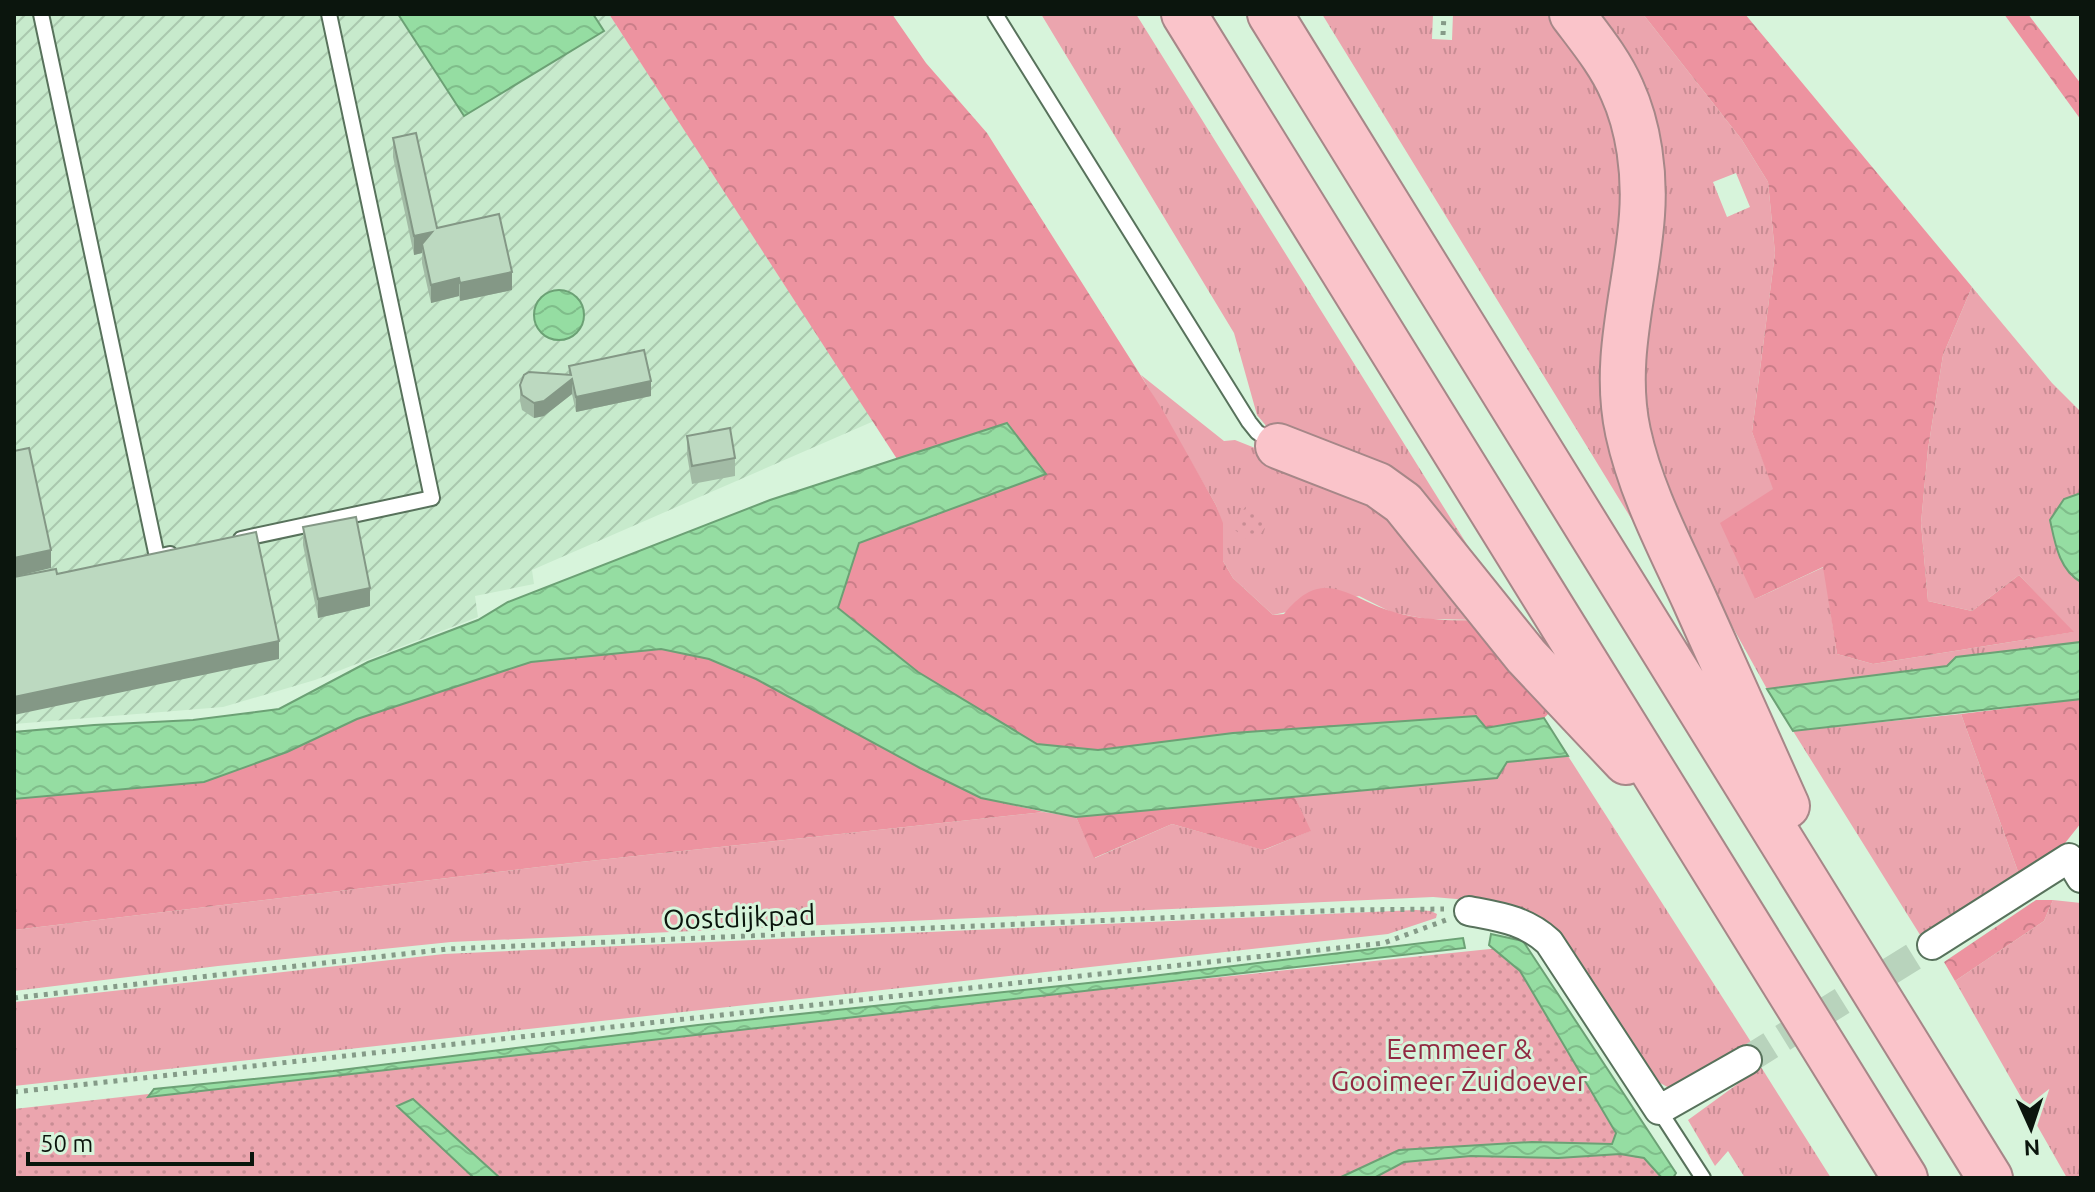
<svg xmlns="http://www.w3.org/2000/svg" width="2095" height="1192" viewBox="0 0 2095 1192" font-family="Ubuntu,sans-serif">
<defs>
<pattern id="industrial-furrows" width="10" height="10" patternUnits="userSpaceOnUse" patternTransform="scale(2)"><rect width="10" height="10" fill="#c7eacc"/><path d="M-1 1l2-2M0 10L10 0M9 11l2-2" fill="none" stroke="#aac8ae"/></pattern>
<pattern id="grass-tufts" width="24" height="20" patternUnits="userSpaceOnUse" patternTransform="scale(2)"><rect width="24" height="20" fill="#eba5ae"/><path d="M3 7l-1-3M5 7V3M7 7l1-3M15 17l-1-3M17 17v-4M19 17l1-3" fill="none" stroke="#c88d94"/></pattern>
<pattern id="forest-crowns" width="20" height="18" patternUnits="userSpaceOnUse" patternTransform="scale(2)"><rect width="20" height="18" fill="#ed93a0"/><path d="M2 6a3 3 0 1 1 6 0M12 15a3 3 0 1 1 6 0" fill="none" stroke="#ca7e89"/></pattern>
<pattern id="park-dots" width="8" height="8" patternUnits="userSpaceOnUse" patternTransform="scale(2)"><rect width="8" height="8" fill="#eba5ae"/><path d="M2 2h.1M6 6h.1" fill="none" stroke="#c88d94" stroke-width="1.8" stroke-linecap="round"/></pattern>
<pattern id="water-waves" width="16" height="10" patternUnits="userSpaceOnUse" patternTransform="scale(2)"><rect width="16" height="10" fill="#95dda2"/><path d="M0 5q4-4 8 0t8 0" fill="none" stroke="#7fbd8a"/></pattern>
</defs>
<rect width="100%" height="100%" fill="#d7f4db"/>
<path fill="url(#industrial-furrows)" d="M14 14H609L874 421 532 570 534 584 475 596 478 617 315 680 223 707 14 724Z"/>
<path fill="url(#grass-tufts)" fill-rule="evenodd" d="M1041 14H1136L1496 591 1417 502 1268 428 1257 415 1234 333Z
M1322 14H1433L1432 39 1452 40 1453 14H1560L1624 130 1620 295 1678 595Z
M1588 14H1643L1742 140 1768 182 1775 253 1752 432 1774 489 1755 599 1824 567 1837 654 1873 664 2073 632 2019 575 1972 611 1928 601 1921 523 1928 449 1943 355 1972 287 2052 383 2081 412V493L2064 499 2071 576 2081 582V642L1956 657 1947 666 1767 689 1691 552 1640 415 1654 219ZM1736 173 1750 207 1727 217 1713 182Z
M1141 375 1224 441 1235 440 1372 495 1480 620 1427 619 1391 612 1359 596 1273 615 1233 578 1223 561 1222 523 1216 505Z
M1961 714 2020 877 1922 938 1793 731Z
M1568 756 1751 1042 1671 1089 1644 1074 1573 963 1468 900 1433 897 451 942 218 966 14 991V930L580 862 1044 812 1076 817 1095 858 1172 824 1264 850 1310 831 1294 795 1497 778 1507 762Z
M2053 900 2081 903V1178H2067L1955 981 2044 921Z
M1416 910 1431 911 1437 914 1436 918 1388 934 14 1086V1002L444 954Z
M1761 1067 1831 1178H1745L1728 1151 1715 1166 1688 1120Z"/>
<path fill="url(#forest-crowns)" d="M609 14H892L926 63 987 133 1162 409 1216 505 1223 523V561L1233 578 1273 615 1284 614C1324 564 1349 599 1394 612 1422 620 1450 621 1480 620L1549 713 1544 718 1485 728 1475 716 1233 733 1098 750 1036 744 918 672 838 608 859 543 1045 473 1007 423 897 459Z
M1643 14H1745L1972 287 1943 355 1928 449 1921 523 1928 601 1972 611 2019 575 2074 632 1873 664 1837 654 1823 567 1755 599 1720 523 1773 489 1752 432 1775 253 1768 182 1742 140Z
M2004 14H2028L2081 84V120Z
M661 649 709 659 756 679 920 768 981 798 1044 812 580 862 14 930V799L204 782 287 752 357 719 531 662Z
M2081 699V823L2058 852 2020 877 1961 714Z
M1294 795 1311 831 1263 850 1172 824 1094 858 1076 817Z
M2036 900H2053L2044 921 1955 981 1944 962Z"/>
<path fill="url(#park-dots)" d="M1246 506 1269 522 1253 544 1231 527Z
M1519 946 1638 1116 1677 1178H14V1109L864 1014Z"/>
<path fill="url(#water-waves)" stroke="#6ca175" stroke-width="2" d="M398 14H593L604 31 464 116Z
M534 315a25 25 0 1 1 50 0a25 25 0 1 1-50 0Z
M1007 423 1046 474 859 543 838 608 918 672 1037 744 1098 750 1233 733 1476 716 1486 728 1544 718 1568 756 1507 762 1497 778 1076 817 981 798 920 768 756 679 709 659 661 649 531 662 357 719 287 752 204 782 14 799V732L94 725 193 720 279 709 368 662 478 620 508 602 770 500Z
M2081 493V582C2059 570 2055 543 2050 520L2064 499Z
M2081 642V699L1793 731 1767 689 1947 666 1956 657Z
M1491 934 1523 941 1676 1173 1673 1178H1662L1644 1158 1620 1154 1558 1158 1471 1156 1404 1162 1374 1178H1339L1399 1150 1532 1142 1612 1144 1616 1133 1520 971 1489 945Z
M1463 938 1465 948 148 1097 154 1089 333 1071 698 1025 1144 977Z
M413 1099 500 1178H474L397 1106Z"/>
<g fill="none" stroke-linecap="round" stroke-linejoin="round">
<path stroke="#b8d3bc" stroke-width="28" stroke-dasharray="28 14" stroke-linecap="butt" d="M1747 1060 1932 945"/>
<defs>
<path id="lane" d="M41 14 157 557 170 554
M995 14 1249 422 1257 432 1275 444
M241 539 432 498 329 14
M1659 1110 1703 1178"/>
<path id="street" d="M1469 911C1500 917 1525 920 1549 942L1659 1110 1747 1060
M1932 945 2069 858 2081 878"/>
<path id="highway" d="M1184 14 1905 1178
M1270 14 1990 1178
M1572 14C1590 38 1610 62 1622 90 1639 127 1645 174 1642 215 1637 288 1612 358 1628 432 1641 492 1670 546 1695 601 1726 669 1756 738 1787 806
M1278 446 1378 485 1403 503 1526 656 1626 762"/>
</defs>
<use href="#lane" stroke="#58725c" stroke-width="18"/>
<use href="#street" stroke="#58725c" stroke-width="32"/>
<use href="#highway" stroke="#a68788" stroke-width="48"/>
<path stroke="#859b88" stroke-width="5" stroke-dasharray="4 6" stroke-linecap="butt" d="M1443 35 1444 14
M14 998 447 949 1345 910 1444 909
M14 1092 1384 943 1446 920"/>
<use href="#lane" stroke="#fff" stroke-width="14"/>
<use href="#street" stroke="#fff" stroke-width="28"/>
<use href="#highway" stroke="#fac4ca" stroke-width="44"/>
</g>
<path fill="#a2bba5" d="M393 138 437 228 512 290 460 301 459 296 431 303 422 263V253L414 255 393 157Z
M569 366 651 396 576 412 572 394 544 416 534 418 522 410 520 401V385L569 375Z
M687 436 735 458V476L692 484 687 455Z
M303 527 370 606 318 618 303 545Z"/>
<path fill="#849886" d="M432 232 422 244V253L414 255V236Z
M512 272V290L460 301V283Z
M459 278V296L431 303V285Z
M572 379V394L544 416 534 418V403Z
M651 381V396L576 412V397Z
M51 550V568L14 577V558Z
M370 588V606L318 618V599Z
M279 641V659L14 715V697Z"/>
<path fill="#bcd9c0" stroke="#849886" stroke-width="2" d="M416 133 437 228 499 214 512 272 460 283 459 278 431 285 422 244 432 232 414 236 393 138Z
M644 350 651 381 576 397 572 379 544 401 534 403 522 395 520 385 524 375 529 372 571 375 569 366Z
M730 428 735 458 692 466 687 436Z
M29 448 51 550 14 558V451Z
M356 517 370 588 318 599 303 527Z
M256 532 279 641 14 697V577L56 569 57 574Z"/>
<g text-anchor="middle" stroke-width="6" stroke-linejoin="round" paint-order="stroke">
<g font-size="28" fill="#0b150d" stroke="#d7f4db">
<text transform="translate(739 917) rotate(-2)" y="10">Oostdijkpad</text>
</g>
<g font-size="28" fill="#912942" stroke="#d7f4db">
<text x="1459" y="1059">Eemmeer &amp;<tspan x="1459" dy="32">Gooimeer Zuidoever</tspan></text>
</g>
</g>
<rect width="2095" height="1192" fill="none" stroke="#0b150d" stroke-width="32"/>
<g transform="translate(2031 1128) rotate(177)" stroke="#d7f4db" stroke-width="6" paint-order="stroke">
<path d="M0-6L14 30L0 20L-14 30Z" fill="#0b150d"/>
<text y="-12" font-size="22" font-weight="bold" text-anchor="middle" fill="#0b150d">N</text>
</g>
<path d="M28 1152v12h224v-12" fill="none" stroke="#0b150d" stroke-width="4"/>
<text x="40" y="1152" font-size="24" fill="#0b150d" stroke="#d7f4db" stroke-width="6" paint-order="stroke">50 m</text>
</svg>
